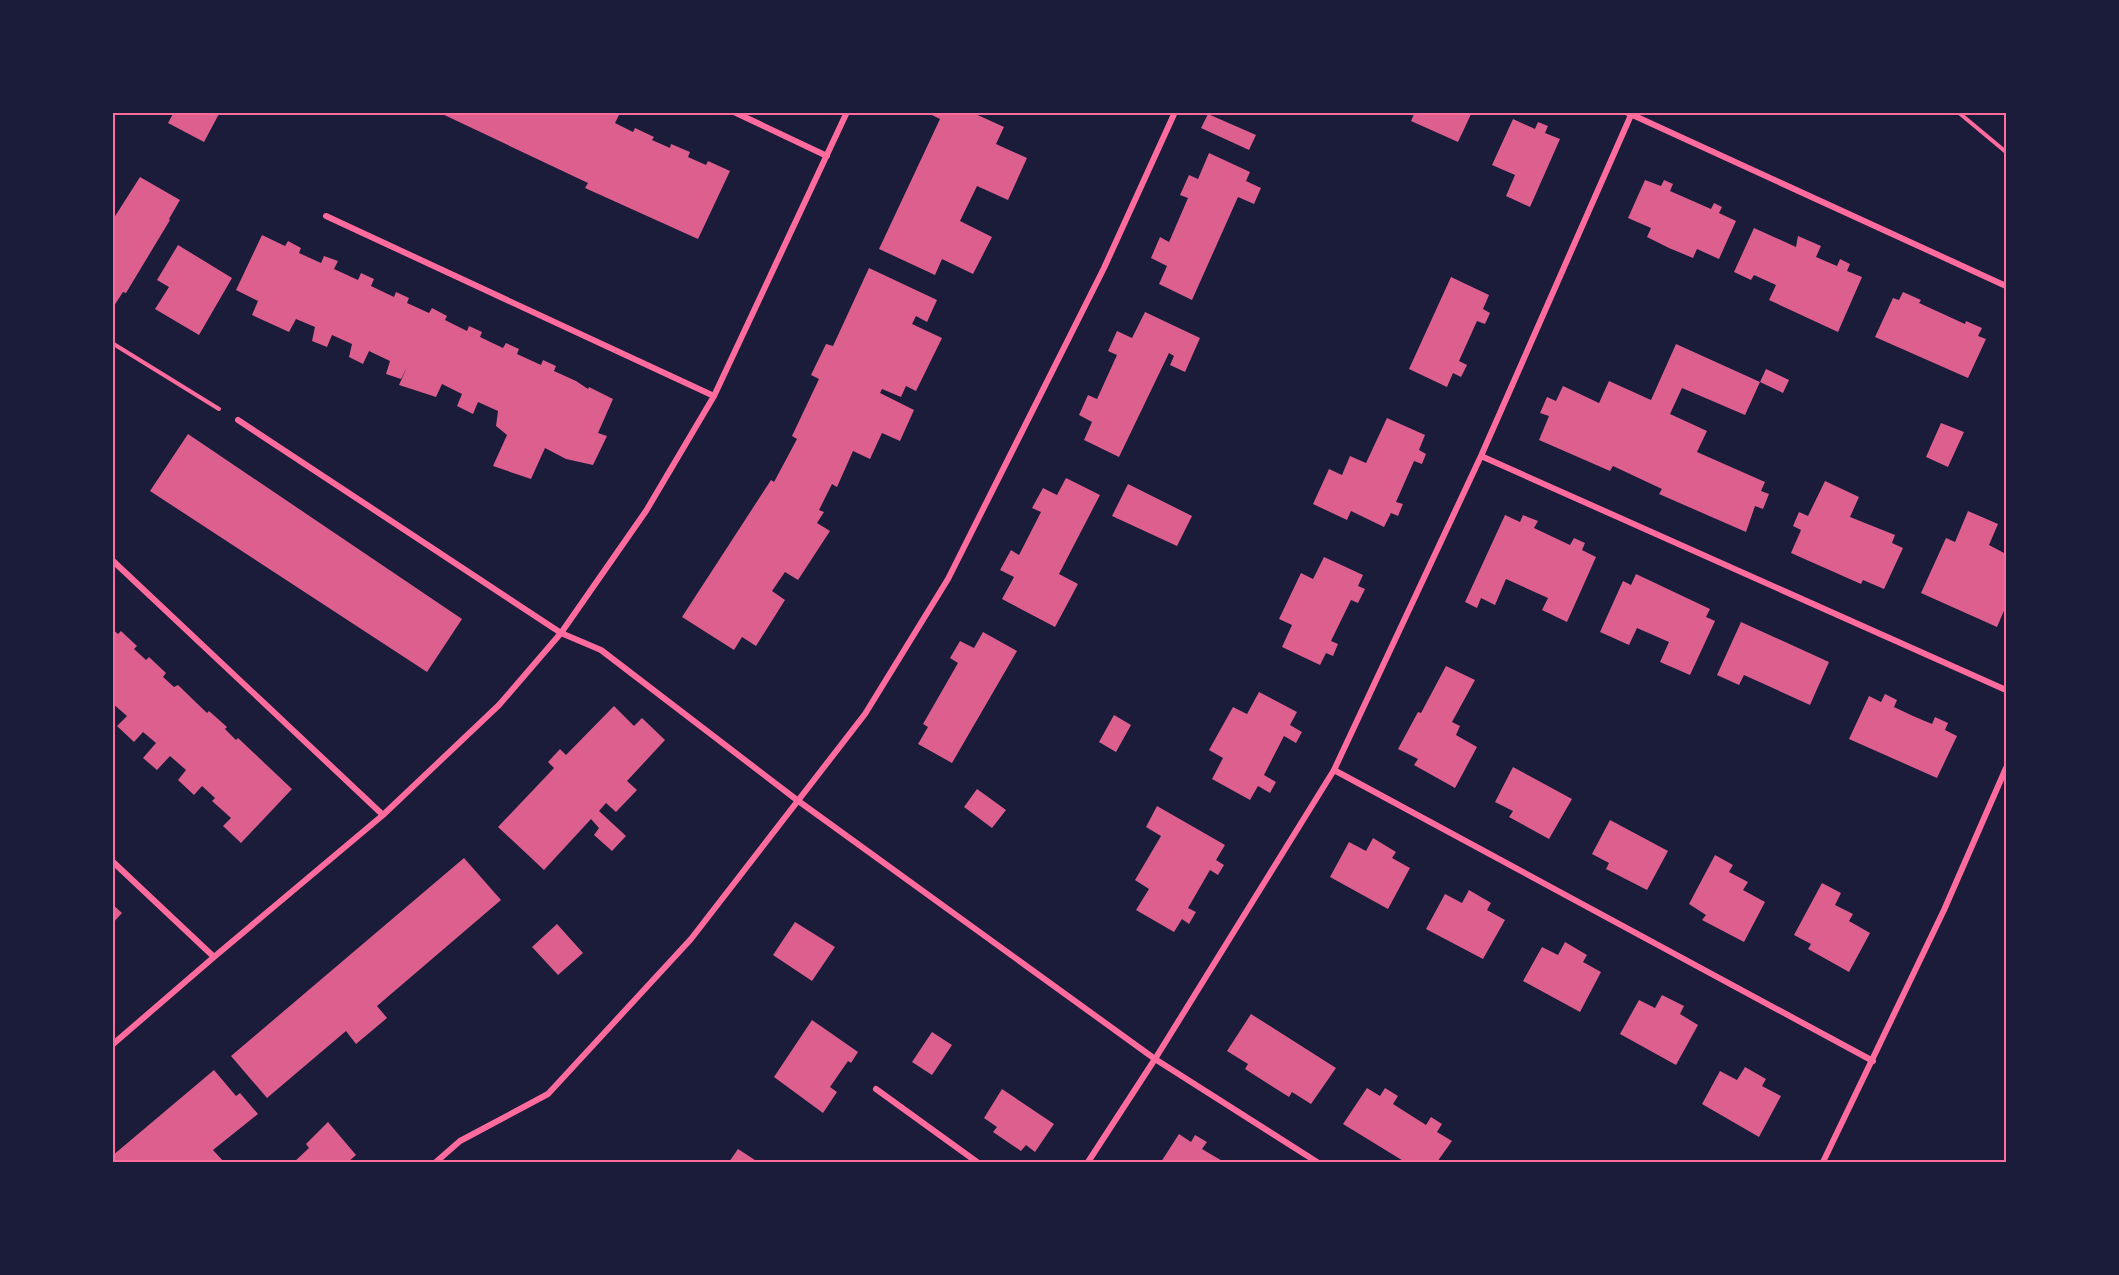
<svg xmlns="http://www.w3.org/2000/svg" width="2119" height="1275" viewBox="0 0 2119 1275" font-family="Lato,sans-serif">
<rect width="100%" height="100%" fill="#1b1b3a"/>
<path fill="#dd5f8e" d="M174 112H220L204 142 168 123Z
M438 112H615L619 115 615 123 633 132 635 128 654 137 652 140 670 148 671 144 690 152 688 157 706 165 708 161 730 171 698 239 585 188 588 183Z
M934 112H971L1004 127 996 144 1027 158 1008 200 977 186 960 221 992 237 973 274 942 259 935 275 879 249 940 119 932 115Z
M1415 112H1472L1458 142 1411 121Z
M1208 114 1256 135 1249 150 1201 128Z
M1513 119 1535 129 1538 122 1548 126 1545 133 1560 139 1530 207 1506 196 1515 175 1492 165Z
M1209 153 1250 172 1246 181 1261 188 1254 204 1238 197 1192 300 1159 284 1167 266 1151 258 1160 237 1169 242 1188 198 1180 195 1189 175 1198 179Z
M140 177 180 200 169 219 170 220 126 293 123 292 112 309V221Z
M1645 180 1661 186 1664 180 1673 184 1670 191 1711 209 1714 203 1722 207 1719 213 1736 221 1719 259 1697 249 1693 258 1669 248 1647 237 1651 228 1628 218Z
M1754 228 1796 247 1798 236 1821 246 1816 257 1837 266 1840 259 1850 264 1847 271 1862 277 1838 332 1769 300 1776 285 1754 275 1751 280 1734 272Z
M262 235 285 246 288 241 301 248 299 253 321 263 324 256 338 261 334 269 358 280 361 273 374 279 371 286 394 297 396 292 409 298 407 303 429 313 432 308 447 316 445 320 467 331 469 326 482 332 480 337 503 348 506 343 519 349 517 354 541 365 543 360 556 366 554 371 576 381 588 389 589 387 613 399 598 433 607 436 593 465 566 459 545 448 531 479 493 466 507 435 496 426 498 411 478 402 473 414 457 406 462 394 442 384 436 397 399 385 407 367 401 379 386 374 390 361 369 351 363 364 349 357 352 344 332 335 327 347 312 341 315 327 296 319 289 332 252 315 258 301 236 290Z
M178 245 232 278 199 335 155 309 169 287 157 280Z
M869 268 937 300 927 322 916 316 912 324 942 338 916 391 906 386 901 397 882 389 880 393 914 410 900 441 882 433 870 459 853 451 837 487 832 484 819 510 824 512 817 523 830 531 798 580 785 572 772 591 785 600 756 646 742 637 734 650 682 617 771 480 774 482 797 439 792 436 819 379 811 375 826 344 833 346Z
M1451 277 1489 295 1483 309 1490 313 1485 324 1477 321 1459 361 1467 365 1461 377 1453 373 1447 387 1409 369Z
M1903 292 1921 300 1919 303 1965 324 1966 321 1982 328 1978 336 1986 339 1968 378 1875 337 1893 298 1899 300Z
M1145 312 1200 338 1185 372 1170 365 1174 356 1169 353 1119 457 1084 440 1092 422 1079 415 1088 395 1097 399 1117 355 1108 351 1117 331 1132 338Z
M1676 344 1760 382 1745 415 1682 388 1670 414 1707 431 1697 452 1765 482 1761 491 1769 494 1763 509 1755 506 1746 532 1659 494 1662 489 1613 466 1610 471 1539 440 1549 416 1540 413 1547 397 1556 401 1563 386 1599 403 1609 381 1651 400Z
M1766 369 1789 380 1783 393 1760 382Z
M1387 418 1425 435 1419 450 1426 454 1422 464 1414 461 1396 502 1403 504 1398 516 1391 513 1384 527 1351 511 1347 520 1313 504 1329 469 1342 475 1350 456 1366 463Z
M1941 423 1964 432 1948 467 1926 457Z
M188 434 462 619 427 672 150 491Z
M1066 478 1100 495 1059 574 1078 584 1055 627 1002 599 1014 577 1000 570 1011 550 1019 555 1041 512 1032 508 1043 488 1057 495Z
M1825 481 1859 497 1850 517 1895 535 1892 543 1903 548 1884 589 1863 580 1861 584 1791 553 1801 530 1793 526 1799 512 1808 516Z
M1128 484 1192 516 1177 546 1112 516Z
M1968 511 1998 524 1989 545 2006 554V606L1997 627 1921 593 1946 538 1955 542Z
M1505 515 1520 522 1523 515 1538 521 1534 528 1570 545 1574 538 1585 543 1582 550 1596 557 1567 622 1542 610 1548 598 1506 579 1495 605 1481 598 1477 608 1465 602Z
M1324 557 1363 575 1358 586 1365 589 1358 603 1351 600 1331 641 1338 644 1333 656 1326 653 1320 665 1282 647 1292 625 1279 619 1301 573 1313 579Z
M1636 574 1710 609 1706 617 1715 621 1690 675 1660 662 1669 642 1637 628 1629 645 1600 632 1623 581 1631 585Z
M1741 622 1829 662 1810 705 1744 675 1739 685 1717 675Z
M112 629 118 634 121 631 137 646 134 649 146 660 149 657 166 673 163 677 174 687 178 685 207 713 209 711 227 727 225 729 236 740 238 738 292 789 241 843 223 826 231 818 212 801 215 798 202 786 194 795 178 780 186 770 170 756 157 770 143 758 156 743 143 732 134 742 117 726 127 716 112 703Z
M983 632 1017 651 952 763 918 744 928 727 923 724 958 663 950 658 960 641 974 648Z
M1446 666 1475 680 1452 722 1460 726 1456 735 1477 747 1455 788 1414 765 1418 759 1398 749 1418 712 1421 713Z
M1259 692 1297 712 1290 725 1302 732 1296 743 1284 736 1264 775 1276 782 1270 793 1258 786 1250 800 1212 779 1223 758 1209 750 1233 707 1247 714Z
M1885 694 1897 700 1894 707 1913 716 1932 724 1935 717 1948 723 1945 730 1957 736 1937 778 1849 739 1869 696 1881 702Z
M614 706 634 726 642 718 665 740 627 781 637 790 616 812 606 803 599 811 626 836 612 851 594 835 599 828 591 819 544 870 498 827 554 768 548 762 560 749 566 755Z
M1114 715 1131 725 1116 752 1099 742Z
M1513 767 1572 799 1549 839 1509 817 1513 811 1495 802Z
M977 789 1006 810 992 828 964 807Z
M1157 806 1225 845 1216 860 1224 865 1218 875 1210 870 1188 908 1196 912 1189 924 1182 919 1174 932 1136 910 1149 889 1135 880 1161 836 1146 827Z
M1610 820 1668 851 1647 890 1606 869 1609 863 1592 854Z
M1373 838 1396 852 1392 858 1410 868 1388 909 1330 877 1349 842 1366 851Z
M1715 855 1733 865 1729 872 1748 882 1743 890 1765 902 1744 942 1702 920 1706 915 1689 904Z
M464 858 501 900 377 1006 387 1018 356 1044 346 1031 267 1098 231 1056Z
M1822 883 1841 893 1835 905 1853 914 1849 921 1870 933 1849 972 1808 949 1811 944 1794 935Z
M1469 890 1491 903 1487 910 1505 920 1483 959 1426 929 1445 894 1462 903Z
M112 904 122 913 112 924Z
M795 922 835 947 812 981 773 955Z
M557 924 583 953 558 975 532 947Z
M1565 942 1587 955 1583 962 1601 972 1580 1012 1523 981 1542 947 1558 955Z
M1662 995 1684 1006 1680 1014 1698 1025 1676 1065 1620 1034 1639 1000 1655 1008Z
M1251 1014 1336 1068 1311 1104 1292 1092 1289 1097 1245 1069 1248 1064 1227 1051Z
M812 1020 858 1052 851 1063 848 1061 830 1087 837 1092 823 1113 774 1077Z
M932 1032 952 1045 932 1075 912 1062Z
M1745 1067 1766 1079 1762 1086 1781 1096 1759 1137 1702 1104 1720 1071 1737 1080Z
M214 1070 236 1096 240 1093 258 1114 213 1150 224 1162H112V1156Z
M1367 1088 1380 1096 1385 1088 1398 1096 1393 1104 1426 1125 1431 1117 1442 1124 1437 1132 1452 1141 1437 1162H1405L1343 1124Z
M1002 1089 1054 1124 1035 1152 1026 1145 1021 1151 993 1132 997 1127 984 1118Z
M328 1122 356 1155 348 1162H294L309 1148 306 1144Z
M1179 1134 1191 1142 1195 1135 1207 1142 1202 1149 1224 1162H1161Z
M738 1149 758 1162H729Z"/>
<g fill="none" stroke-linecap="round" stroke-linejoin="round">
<path stroke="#ff6b9d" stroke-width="4" d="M1958 112 2006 152
M2005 112 2006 114
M112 343 219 409"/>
<path stroke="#ff6b9d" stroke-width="6" d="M734 112 827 156
M1626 112 2006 286
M326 216 714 396
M238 420 561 633 601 650 797 800 1155 1059 1317 1162
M1481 456 2006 690
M112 560 383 815
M1334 770 1873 1061
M112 861 214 957
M112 1045 214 957 383 815 499 705 561 633 646 511 714 396 847 112
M876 1089 977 1162
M436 1162 460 1141 548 1094 691 939 865 714 948 579 1104 268 1175 112
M1088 1162 1155 1059 1334 770 1481 456 1631 115
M1823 1162 1944 910 2006 768"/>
</g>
<rect width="2119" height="1275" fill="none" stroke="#1b1b3a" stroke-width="228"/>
<rect x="114" y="114" width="1891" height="1047" fill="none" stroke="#ff6b9d" stroke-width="2"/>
</svg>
